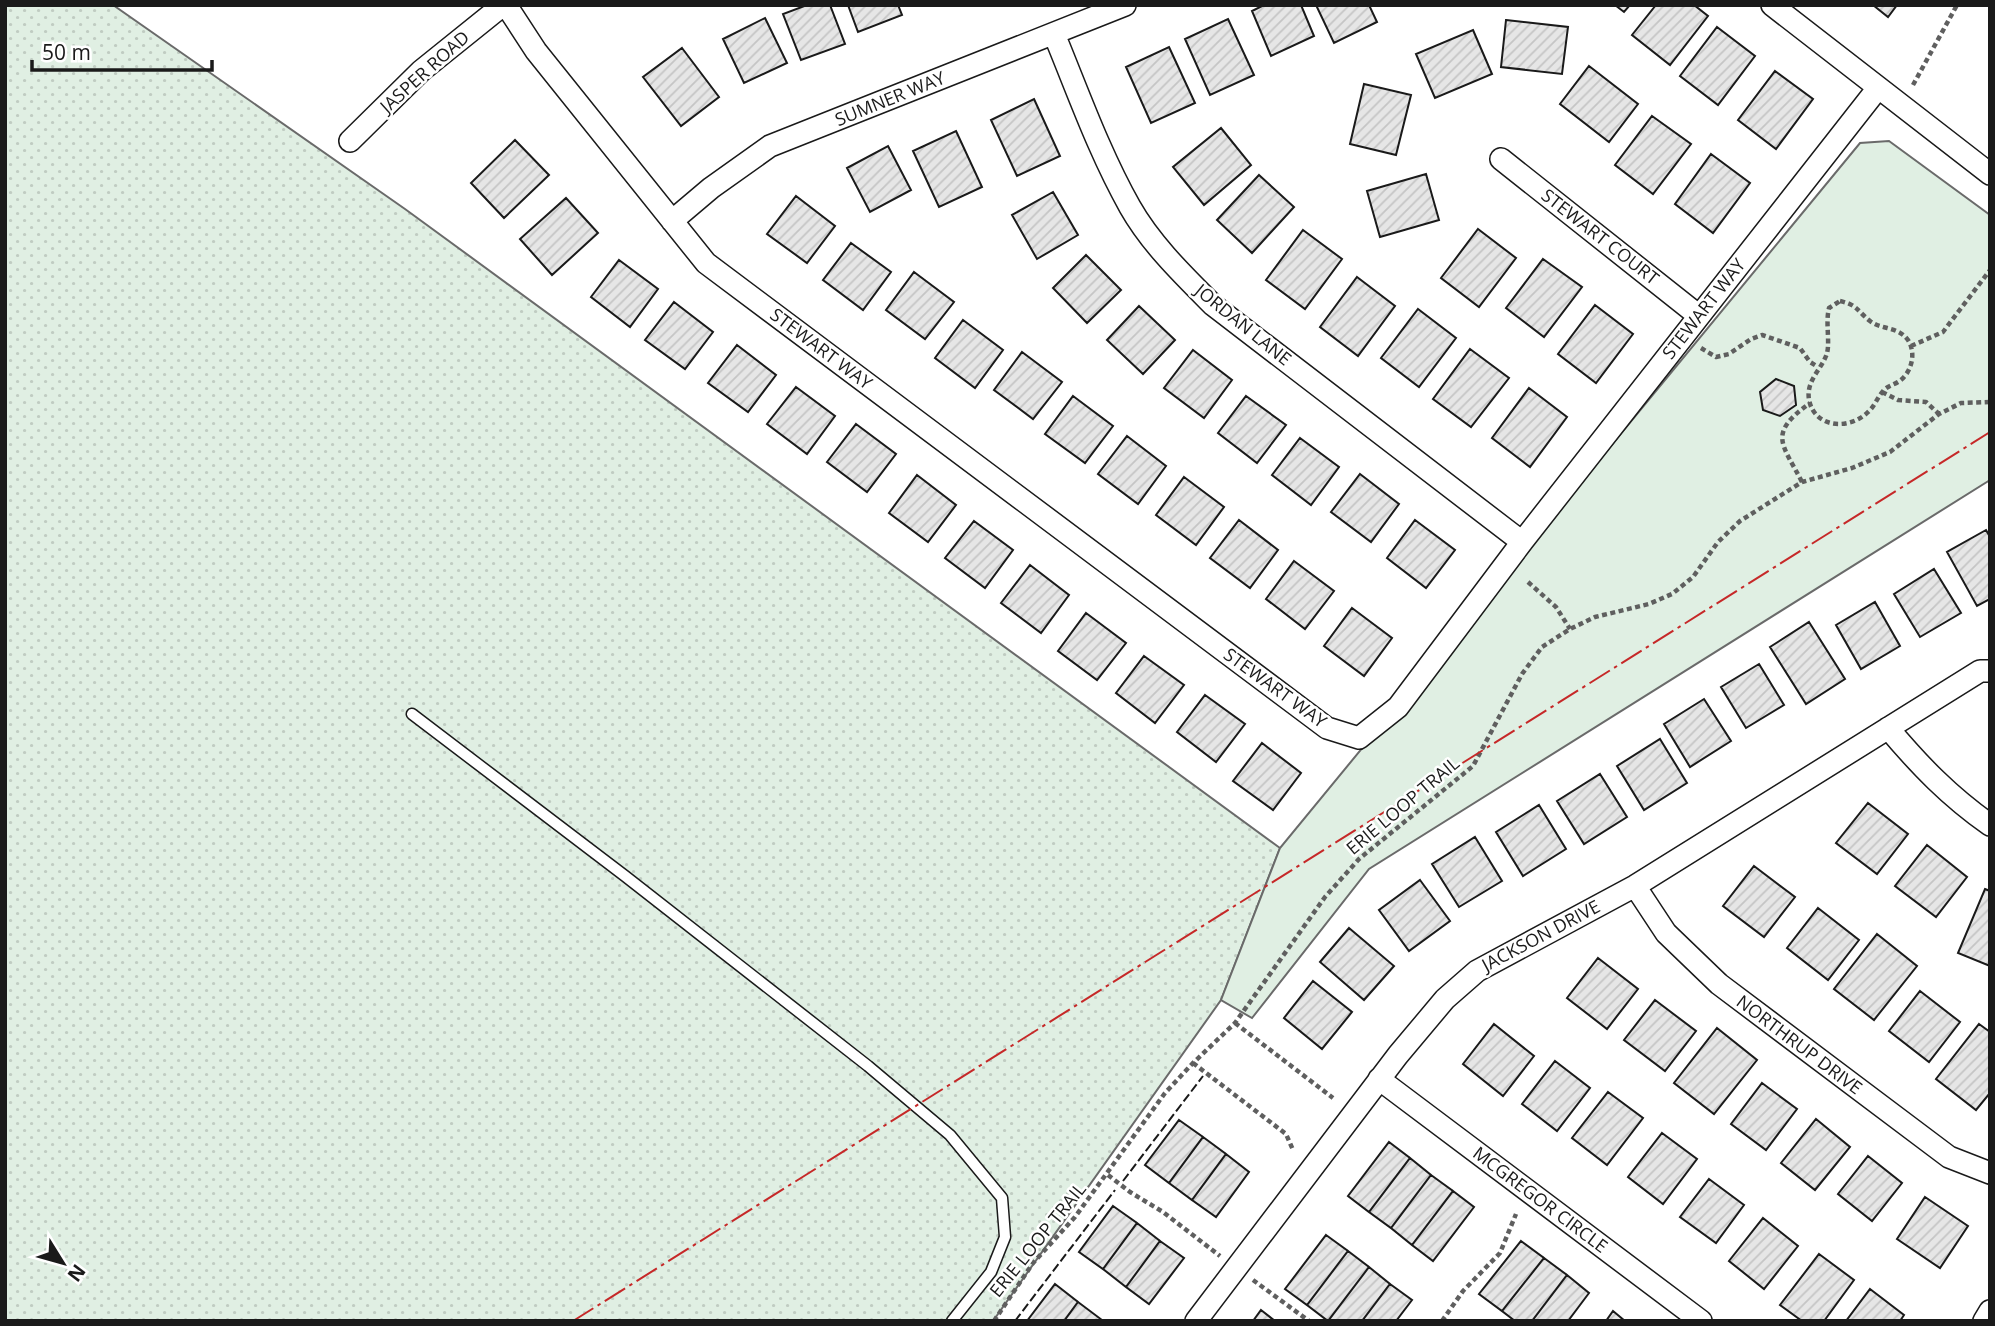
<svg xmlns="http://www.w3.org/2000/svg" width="1995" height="1326" viewBox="0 0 1995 1326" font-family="'Open Sans',sans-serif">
<defs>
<pattern id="grass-dots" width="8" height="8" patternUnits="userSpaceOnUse" patternTransform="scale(1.75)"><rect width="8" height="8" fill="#e0efe3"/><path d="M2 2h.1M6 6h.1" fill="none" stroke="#c0ccc2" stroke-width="1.8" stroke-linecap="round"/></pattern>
<pattern id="building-hatch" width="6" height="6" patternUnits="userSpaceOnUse" patternTransform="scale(1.75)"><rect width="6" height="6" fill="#e6e6e6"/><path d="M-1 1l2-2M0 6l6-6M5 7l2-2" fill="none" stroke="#c5c5c5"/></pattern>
</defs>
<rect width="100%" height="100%" fill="#fff"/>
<path fill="url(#grass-dots)" stroke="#6a6a6a" stroke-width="2" d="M5 5H113L405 209 1280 848 1221 1000 993 1321H5Z"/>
<path fill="#e0efe3" stroke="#6a6a6a" stroke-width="2" d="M1889 141 1990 215V480L1369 869 1252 1018 1221 1000 1280 848 1860 143Z"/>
<path fill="url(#building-hatch)" stroke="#1a1a1a" stroke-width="2" d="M807 5H830L845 44 801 60 783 14Z
M848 5H898L902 15 858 32Z
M1264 5H1301L1314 36 1271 56 1252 11Z
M1316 5H1369L1377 22 1334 43Z
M1615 5H1630L1624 12Z
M1656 5H1694L1708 16 1670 65 1632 35Z
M1873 5H1897L1888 17Z
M765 18 787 63 744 83 723 39Z
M1228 19 1254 75 1210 95 1185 39Z
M1506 20 1568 27 1562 74 1501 67Z
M1717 27 1755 56 1718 105 1680 76Z
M1473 30 1492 74 1435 98 1416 54Z
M1169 47 1195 103 1151 123 1126 67Z
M682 48 719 97 681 126 643 77Z
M1589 66 1638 104 1609 142 1560 104Z
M1775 71 1813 99 1776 149 1738 120Z
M1364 84 1411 95 1396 155 1350 144Z
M1034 99 1060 156 1017 176 991 120Z
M1652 116 1691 144 1653 194 1615 165Z
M1221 128 1251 165 1204 205 1173 167Z
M956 131 982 187 939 207 913 151Z
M515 140 549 175 504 218 471 183Z
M888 146 911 190 870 212 847 168Z
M1711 154 1750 183 1713 233 1675 204Z
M1426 174 1439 220 1380 237 1367 191Z
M1259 175 1294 207 1252 253 1217 220Z
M1053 192 1078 235 1037 259 1012 215Z
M796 196 835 226 807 263 767 234Z
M566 198 598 233 552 275 520 239Z
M1478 229 1516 258 1479 307 1441 278Z
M1303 230 1342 259 1305 309 1266 280Z
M851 243 891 272 863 310 823 280Z
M1086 255 1121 290 1087 323 1053 288Z
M1543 259 1582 287 1544 337 1506 308Z
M619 260 658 289 630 327 591 297Z
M914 272 954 302 925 339 886 310Z
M1357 277 1395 306 1358 356 1320 327Z
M674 302 713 332 685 369 645 340Z
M1595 305 1633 334 1596 383 1558 354Z
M1139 306 1175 340 1143 374 1107 340Z
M1418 309 1456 338 1419 387 1381 358Z
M963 320 1003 350 975 388 935 358Z
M737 345 776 375 748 412 708 383Z
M1470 349 1509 378 1471 427 1433 399Z
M1193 350 1232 380 1204 418 1164 388Z
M1022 352 1062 382 1033 419 994 390Z
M1776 379 1794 386 1796 405 1780 416 1763 410 1760 392Z
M796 387 835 416 807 454 767 424Z
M1529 388 1567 417 1530 467 1492 438Z
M1073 396 1113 426 1085 463 1045 434Z
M1246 396 1286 425 1257 463 1218 433Z
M856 424 896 454 867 492 827 462Z
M1127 436 1166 466 1138 504 1098 474Z
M1300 438 1339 467 1311 505 1272 475Z
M1360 474 1399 504 1371 542 1331 512Z
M917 475 956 505 928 542 889 513Z
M1184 477 1224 507 1196 545 1156 515Z
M1239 520 1278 550 1250 588 1210 558Z
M1415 520 1455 550 1426 588 1387 558Z
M974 521 1013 550 985 588 945 558Z
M1986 530 1990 537V599L1977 606 1947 552Z
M1294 561 1334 591 1305 629 1266 599Z
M1030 565 1069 595 1041 633 1001 603Z
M1934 569 1961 613 1920 637 1894 594Z
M1875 602 1900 646 1861 669 1836 625Z
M1352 608 1392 638 1364 676 1324 646Z
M1086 613 1126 643 1097 680 1058 651Z
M1809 622 1845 679 1806 704 1770 647Z
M1144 656 1184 685 1155 723 1116 693Z
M1759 664 1784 705 1746 728 1721 687Z
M1205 695 1245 724 1216 762 1177 732Z
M1704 699 1731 741 1690 767 1664 724Z
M1660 739 1687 783 1644 810 1617 766Z
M1262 743 1301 773 1273 810 1233 781Z
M1600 774 1627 817 1584 844 1557 801Z
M1868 803 1908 834 1877 874 1836 843Z
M1539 805 1566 849 1523 876 1496 832Z
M1475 837 1502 881 1459 907 1432 864Z
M1927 845 1967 877 1936 917 1895 886Z
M1754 866 1795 897 1764 937 1723 906Z
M1420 880 1450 921 1409 951 1379 910Z
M1985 889 1990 891V966L1958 953Z
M1818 908 1859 940 1828 980 1787 948Z
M1349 928 1394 966 1364 1000 1320 962Z
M1877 934 1917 966 1874 1020 1834 989Z
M1598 958 1638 989 1607 1029 1567 998Z
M1313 981 1352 1012 1322 1049 1284 1018Z
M1920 991 1960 1022 1929 1062 1889 1031Z
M1655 1000 1696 1031 1665 1071 1624 1040Z
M1494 1024 1534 1056 1503 1096 1463 1064Z
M1979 1024 1990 1032V1093L1976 1110 1936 1079Z
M1717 1028 1757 1060 1714 1114 1674 1083Z
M1555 1061 1590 1088 1557 1131 1522 1104Z
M1762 1083 1797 1109 1766 1150 1731 1124Z
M1608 1092 1643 1118 1607 1165 1572 1138Z
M1816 1119 1850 1147 1815 1190 1781 1163Z
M1179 1120 1203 1137 1169 1183 1145 1165Z
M1662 1133 1697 1159 1663 1204 1628 1177Z
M1203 1137 1226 1154 1192 1200 1169 1183Z
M1389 1142 1410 1158 1369 1212 1348 1196Z
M1226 1154 1249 1172 1216 1217 1192 1200Z
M1868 1156 1902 1183 1872 1221 1838 1194Z
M1410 1158 1431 1175 1391 1228 1369 1212Z
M1431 1175 1453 1191 1412 1245 1391 1228Z
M1709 1179 1744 1205 1716 1243 1680 1217Z
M1453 1191 1474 1207 1433 1261 1412 1245Z
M1925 1197 1968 1226 1940 1268 1897 1239Z
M1113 1206 1137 1223 1103 1269 1079 1252Z
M1763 1218 1798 1246 1764 1289 1729 1261Z
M1137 1223 1160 1241 1126 1287 1103 1269Z
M1326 1235 1348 1251 1307 1305 1285 1289Z
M1160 1241 1184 1258 1149 1304 1126 1287Z
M1521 1241 1544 1258 1502 1311 1479 1294Z
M1348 1251 1369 1267 1328 1321 1307 1305Z
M1819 1254 1854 1280 1824 1321H1802L1780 1305Z
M1544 1258 1567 1275 1532 1321H1515L1502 1311Z
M1369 1267 1390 1284 1362 1321H1328Z
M1567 1275 1589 1293 1568 1321H1532Z
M1055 1284 1078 1302 1064 1321H1027Z
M1390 1284 1412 1300 1396 1321H1362Z
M1870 1289 1904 1315 1900 1321H1846Z
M1078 1302 1102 1320 1101 1321H1064Z
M1261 1310 1275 1321H1253Z
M1613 1311 1625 1321H1606Z"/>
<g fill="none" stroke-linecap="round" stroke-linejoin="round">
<defs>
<path id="lane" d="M412 714 625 876 868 1066 950 1135 1002 1198 1005 1237 991 1272 952 1321"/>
<path id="street" d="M506 5 536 51 706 263 1327 728 1359 738 1398 707 1522 542 1878 88
M1772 5 1990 174
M1054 34C1078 92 1099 152 1130 207 1151 244 1183 275 1213 305L1522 542
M350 141 421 71 503 5
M1501 159 1699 316
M672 221 711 188 770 146 1125 5
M1888 728C1920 766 1949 796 1990 825
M1635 886 1666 933 1719 984 1949 1157 1990 1173
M1379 1079 1701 1321
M1196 1321 1398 1055 1445 999 1477 971 1635 886 1980 671H1990
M1984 1321 1990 1311"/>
</defs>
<use href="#lane" stroke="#1a1a1a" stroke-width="13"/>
<use href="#street" stroke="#1a1a1a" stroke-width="24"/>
<path stroke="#5f5f5f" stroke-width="4.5" stroke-dasharray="5 3.5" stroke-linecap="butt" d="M1913 85 1957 5
M1840 301C1858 305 1857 311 1870 321 1881 330 1898 326 1908 340 1917 354 1911 374 1898 382 1893 385 1888 386 1884 390 1878 396 1875 406 1868 412 1850 430 1815 429 1809 400 1806 381 1820 371 1826 356 1831 345 1825 324 1829 308Z
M1911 346 1943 332 1990 270
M1701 348 1716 357 1729 354 1751 339 1762 335 1800 348 1810 362 1818 367
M1882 392 1898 400 1926 402 1939 414
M1802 482C1782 443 1767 434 1810 403
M1528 582 1556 607 1570 629
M1235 1023 1333 1098
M1193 1063 1286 1134 1293 1150
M1108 1175 1130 1192 1163 1212 1220 1256
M1253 1280 1309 1321
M994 1321 1033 1263 1075 1217 1165 1093 1193 1063 1235 1023 1325 897 1359 859 1473 766 1522 674 1542 647 1570 629 1595 617 1649 604 1672 594 1693 577 1718 542 1740 521 1802 482 1852 468 1890 452 1939 414 1961 403 1990 402
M1442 1321 1463 1291 1500 1253 1516 1214"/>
<use href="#lane" stroke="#fff" stroke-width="10"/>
<use href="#street" stroke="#fff" stroke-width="21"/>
<path stroke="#1a1a1a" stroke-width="2" stroke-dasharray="9 3.5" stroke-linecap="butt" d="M1123 1181 1203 1076
M1015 1321 1115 1190"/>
<path stroke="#c62828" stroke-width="2" stroke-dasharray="24 5 3.5 5" stroke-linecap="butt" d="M573 1321 1990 432"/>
</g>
<g text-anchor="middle" stroke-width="5" stroke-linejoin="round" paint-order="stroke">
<g font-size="18" fill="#1a1a1a" stroke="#fff">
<text transform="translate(425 72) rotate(-42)" y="6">JASPER ROAD</text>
<text transform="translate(890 99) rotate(-22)" y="6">SUMNER WAY</text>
<text transform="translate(1600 237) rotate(38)" y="6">STEWART COURT</text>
<text transform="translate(1704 309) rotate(-52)" y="6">STEWART WAY</text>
<text transform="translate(1243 325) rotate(39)" y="6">JORDAN LANE</text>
<text transform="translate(821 349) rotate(37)" y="6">STEWART WAY</text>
<text transform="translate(1275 688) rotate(36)" y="6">STEWART WAY</text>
<text transform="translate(1403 806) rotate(-40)" y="6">ERIE LOOP TRAIL</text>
<text transform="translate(1541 936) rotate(-28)" y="6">JACKSON DRIVE</text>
<text transform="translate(1799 1045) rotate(37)" y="6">NORTHRUP DRIVE</text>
<text transform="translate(1540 1200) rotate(37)" y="6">MCGREGOR CIRCLE</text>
<text transform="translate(1038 1240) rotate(-51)" y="6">ERIE LOOP TRAIL</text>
</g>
</g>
<rect width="1995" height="1326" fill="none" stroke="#1a1a1a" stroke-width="14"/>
<g transform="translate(63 1263) rotate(127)" stroke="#ffffff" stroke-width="5" paint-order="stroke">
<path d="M0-5L12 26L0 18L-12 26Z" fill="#1a1a1a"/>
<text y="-10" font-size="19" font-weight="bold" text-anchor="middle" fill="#1a1a1a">N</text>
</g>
<path d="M32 60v10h180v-10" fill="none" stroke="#1a1a1a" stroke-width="3.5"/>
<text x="42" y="60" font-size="21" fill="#1a1a1a" stroke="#ffffff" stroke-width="5" paint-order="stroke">50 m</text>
</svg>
